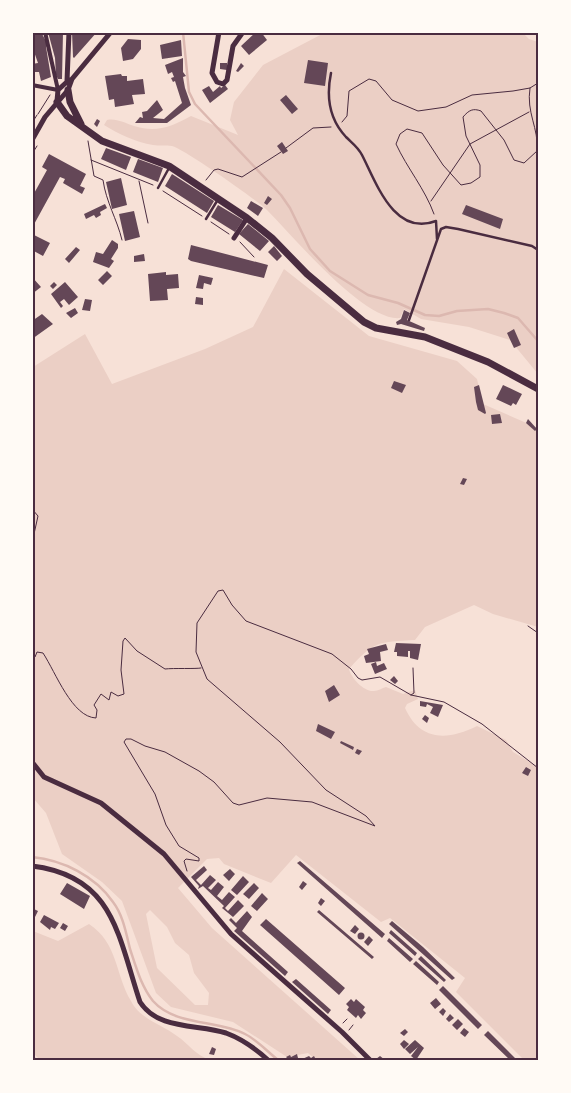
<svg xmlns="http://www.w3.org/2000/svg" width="571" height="1093" viewBox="0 0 571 1093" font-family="'Fira Sans Condensed',sans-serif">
<rect width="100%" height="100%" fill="#f7e1d7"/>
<path fill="#ebcfc5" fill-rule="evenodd" d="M522 32 529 39 538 42V374L510 340 469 327 421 319 404 309 400 318C364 322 292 235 267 210 257 200 184 149 172 146 166 145 159 146 153 145 136 142 118 134 104 125L107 120C116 118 125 123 134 126 156 133 171 127 191 116L238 135 230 120 234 102 263 65 324 33Z
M284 269 369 336 457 361 477 379 483 404 538 428V627L493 614 474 605 425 627 415 640C378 642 374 641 349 669 351 678 364 692 374 691 378 691 382 688 386 687L403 694 415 690 418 699 407 704 405 708C420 741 447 741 477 726L506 740 513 752 538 767V1060H524L456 992 465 978 390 918 381 922 296 855 271 883 224 864 219 858 207 859 178 888 212 928 360 1060H316L308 1053 287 1057 233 1022 171 1007 156 993 122 901 102 882 62 854 46 813 33 798V367L85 334 112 384 205 349 253 327ZM150 910 167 927 175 943 189 955 194 973 209 993 208 1005H195L157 968 146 914Z
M89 924C118 943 115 974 131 1001 140 1019 161 1024 177 1036 189 1044 195 1055 210 1060H40L33 1053V931L58 941Z"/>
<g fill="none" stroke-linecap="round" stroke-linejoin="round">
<path stroke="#dcb8b0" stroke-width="2.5" d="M183 32 189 92 195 104 281 195 290 208 310 249 330 271 368 295 398 303 425 315 439 316 457 311 488 309 504 313 518 318 538 341
M32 857C63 860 95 876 113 902 123 915 126 933 130 949 136 967 141 986 153 1001 175 1026 218 1020 245 1034 257 1040 268 1052 278 1060"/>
</g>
<path fill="#644757" d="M32 32H41L48 45 46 47 51 77 41 81 39 72H32V64L38 63 32 46Z
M48 32H63L62 79H58L56 75 55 58Z
M72 32H97L74 58 73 57Z
M256 32H261L267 40 249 55 241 46Z
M128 39 141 40V49L133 59 123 61 121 48Z
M181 40 182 56 162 59 160 45Z
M183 58V72L186 76 183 77 185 88 191 105 167 123H135L140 117 143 118 142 112 147 111 157 100 163 110 153 118 164 119 182 103 175 81 173 82 171 78 174 77 172 72 168 74 165 65Z
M308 60 328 63 325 86 304 83Z
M220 63H227V70L220 69Z
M241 63 244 66 238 72 236 71Z
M121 74 122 76H127V81L143 79 145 94 132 95 134 104 115 107 114 99 109 100 105 76Z
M225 85 228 89 210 103 202 90 209 86 213 92 220 86 221 88Z
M286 95 298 109 292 114 280 100Z
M97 119 100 121 97 127 94 124Z
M282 142 288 151 283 154 277 146Z
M106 148 131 157 126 170 101 159Z
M49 154 86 174 80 186 85 188 82 194 63 183 65 179 60 177 32 228V197L47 170 42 167Z
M138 159 163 168 158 182 133 172Z
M172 174 214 201 207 213 165 186Z
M121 178 127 205 112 209 106 182Z
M268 196 272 199 267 205 264 203Z
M251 201 263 208 258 216 247 208Z
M105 204 107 208 100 212 101 215 96 218 94 215 86 219 84 214Z
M218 205 243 220 235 232 211 217Z
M466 205 503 219 500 229 462 214Z
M134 211 140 237 125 241 119 214Z
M248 224 269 241 260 251 239 234Z
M32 234 50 243 43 256 32 250Z
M112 240 118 244V248L111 259 114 261 109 268 93 262 96 252 103 254Z
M191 245 268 265 264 278 191 261 188 259Z
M274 246 282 256 277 261 268 252Z
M76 247 80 250 69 263 65 259Z
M144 254 145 261 134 262V256Z
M107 271 112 276 103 285 98 280Z
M166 272V275L178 274 179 288 167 289 168 300 150 301 148 274Z
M199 275 213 278 211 285 204 283 203 289 196 288Z
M32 277 41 287 32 294Z
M54 282 57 285 53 289 50 286Z
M65 282 78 297 69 305 64 299 60 302 63 306 61 308 51 294Z
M196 297 203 298V305L195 304Z
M85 299 92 300 90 311 82 310Z
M75 308 78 313 71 318 66 313Z
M404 310 410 313 407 320 425 328 424 331 401 324 397 325 396 322 401 319Z
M42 314 53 324 32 339V327L35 325 32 321Z
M514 329 521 345 514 348 507 333Z
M394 381 406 385 402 393 391 388Z
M479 385 486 413 485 414 478 410 476 402 474 387Z
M503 385 522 394 516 405 513 403 511 406 496 399Z
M500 414 502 423 492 424 491 415Z
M528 419 537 429 535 431 526 423Z
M463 478 467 479 464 485 460 484Z
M396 643 421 644 418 660 410 658V651H408V657L397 656V652H394Z
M386 644 388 650 380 652 381 661 366 663 364 656 369 654 367 649Z
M376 662 377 666 384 663 387 669 375 674 371 664Z
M394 676 398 681 395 684 390 680Z
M334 685 340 695 329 702 325 691Z
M420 701 443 705 438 717 430 713 433 707 427 704 426 707 420 706Z
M425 715 429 718 427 723 422 719Z
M318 724 335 732 331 739 316 731Z
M341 741 354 747 353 750 340 743Z
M357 749 362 751 359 755 355 753Z
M526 767 531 770 528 776 522 773Z
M300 861 385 934 382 938 297 863Z
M204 866 207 870 196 880 201 885 210 875 216 880 208 888 211 890 218 882 224 887 217 896 222 900 229 892 235 897 225 908 228 911 238 900 244 906 233 917 222 908 224 906 203 886 198 889 199 886 191 877Z
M230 869 235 874 229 881 223 875Z
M243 876 249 882 237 895 231 890Z
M303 881 307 884 302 890 299 887Z
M67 883 90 896 84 909 60 894Z
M254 883 259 888 249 899 243 894Z
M262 893 268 899 257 911 251 906Z
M321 898 325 901 321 906 318 903Z
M32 908 38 911 35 917 32 916Z
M319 910 374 957 372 959 317 912Z
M247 911 252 917 242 931 288 972 285 976 234 931 237 928 229 920 231 918 236 923Z
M44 915 59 923 55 929 51 927 50 930 40 922Z
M266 919 345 988 339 995 260 925Z
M392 921 423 947 455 978 452 980 389 924Z
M63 923 68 926 65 931 60 928Z
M355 925 359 929 355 934 350 931Z
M391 930 417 953 415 956 389 933Z
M357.5 936a3.5 3.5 0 1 1 7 0a3.5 3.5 0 1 1-7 0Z
M369 936 373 940 368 946 364 942Z
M389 938 413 959 410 962 387 941Z
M421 956 446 980 444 982 418 959Z
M416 961 439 982 437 985 413 964Z
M296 979 331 1010 328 1014 292 982Z
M443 986 482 1025 478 1029 439 990Z
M436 998 441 1004 435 1009 430 1003Z
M351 999 354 1002 356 999 365 1007 363 1010 366 1013 361 1019 358 1015 356 1018 347 1010 349 1007 346 1004Z
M443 1008 446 1011 443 1016 439 1012Z
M450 1014 454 1018 449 1022 446 1019Z
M458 1019 463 1024 457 1030 452 1025Z
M464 1028 469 1032 465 1037 460 1033Z
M405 1029 408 1032 404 1036 400 1033Z
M488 1031 517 1060H510L484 1035Z
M404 1040 409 1044 404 1049 400 1044Z
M415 1040 424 1048 416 1060 411 1056 418 1047 410 1054 405 1049Z
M212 1047 216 1049 214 1055 209 1054Z
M297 1054 298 1058 293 1060H289L286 1057 290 1055 291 1057Z
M309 1056 311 1058 314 1056 316 1060H300Z
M380 1056 385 1060 376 1059Z"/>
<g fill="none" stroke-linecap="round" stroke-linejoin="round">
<path stroke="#4a2c40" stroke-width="1" d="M38 114 50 95
M342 122 347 116 349 91 369 79 376 81 392 100 418 111 446 107 472 95 513 91 530 88 538 83
M32 123 37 115
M88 141 94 176 103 180C106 202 117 219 122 240
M286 148 313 128 331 127
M32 154 37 146
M91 160 153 185
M206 180 214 170 218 169 242 177 281 152
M139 181 148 223
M163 191 202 216
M431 201 470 144 529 112
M434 214C425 189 407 168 396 144L400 134 407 129 422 133 443 165 461 185 471 183 480 177V165L466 136 463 117C469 110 473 108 481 111L504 140 514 160 524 163 537 151C539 128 526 113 530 88
M211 222 229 234
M240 242 254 257
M32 509 38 516 32 543
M528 626 538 633
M32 654 35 657 37 652 43 653C56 673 72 717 96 718L97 710 94 705 101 694 109 700 111 692 118 696 124 694 121 670 123 641 125 638 137 651 165 669C173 668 197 669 201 668
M411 695 414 693 413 668
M187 871 184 861 186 859 199 861V858L179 846 166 825 155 794 124 742 126 739H131L145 746 165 752 199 771 214 782 233 803 239 805 267 798 312 802 375 826 366 816 326 790 280 742 207 679 196 652 197 623 218 591 223 590 232 605 246 621 332 654 351 669 358 678 362 680 380 677 411 695 444 702 482 724 538 768
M343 1023 347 1019
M349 1030 353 1025"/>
<path stroke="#4a2c40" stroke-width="2.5" d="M331 73C326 97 329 119 346 137 352 143 358 147 362 155 376 182 394 237 436 221L437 239
M158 188 169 168
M206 219 217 201
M409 320 441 229 446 227 458 229 532 246 538 250"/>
<path stroke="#4a2c40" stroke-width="4" d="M32 85 58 90 45 32"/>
<path stroke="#4a2c40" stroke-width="5" d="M219 32 212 73 217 82 223 84 227 80 233 46 243 32
M67 81 69 32
M57 101 58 90 69 80
M32 140 45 117 68 90 72 79 111 32
M234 238 247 218
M32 762 44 777 101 803 164 854 231 934 342 1032 370 1060
M32 866C114 876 118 936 140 1002 158 1030 197 1024 226 1033 242 1039 256 1049 268 1060
M32 1059 34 1060"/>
<path stroke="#4a2c40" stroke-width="7" d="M68 90 70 102 81 124
M57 102 67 116 102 141 169 166 247 218 272 238 307 274 364 322 376 328 425 337 488 362 538 389"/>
</g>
<rect width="571" height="1093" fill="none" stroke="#fffaf5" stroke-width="68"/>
<rect x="34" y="34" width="503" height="1025" fill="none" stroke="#4a2c40" stroke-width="2"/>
</svg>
